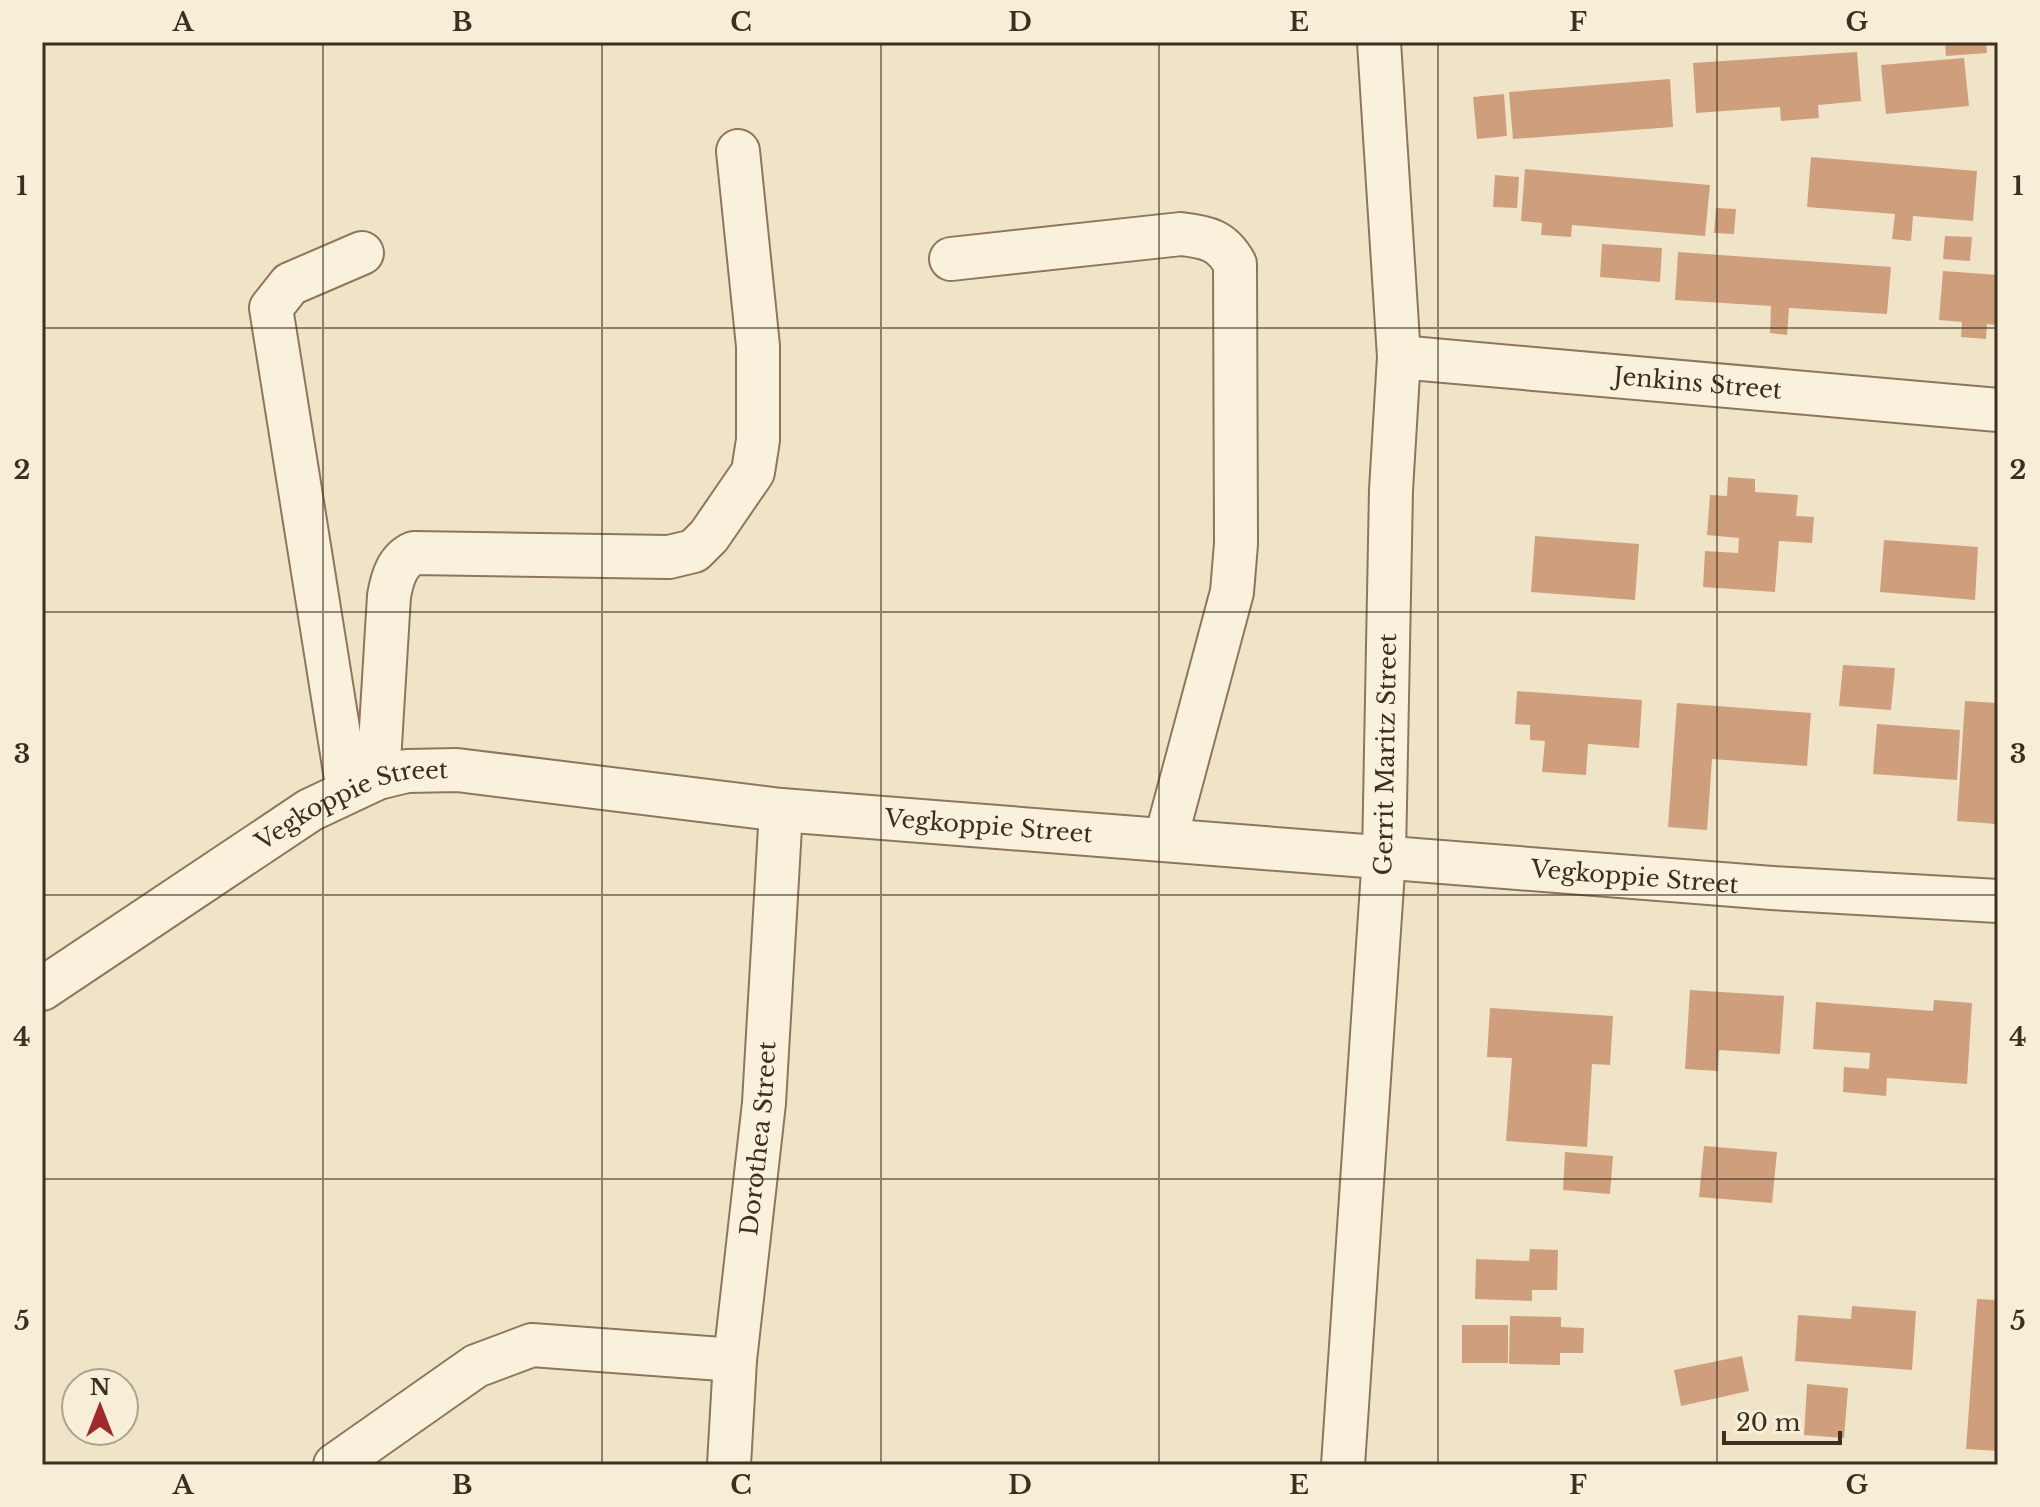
<svg xmlns="http://www.w3.org/2000/svg" width="2040" height="1507" viewBox="0 0 2040 1507" font-family="'Libre Baskerville',serif">
<rect width="100%" height="100%" fill="#f0e4c8"/>
<path fill="#cf9f7d" d="M1945 42H1986L1987 53 1946 56Z
M1857 52 1861 101 1818 105 1819 118 1781 121 1780 107 1696 113 1693 63Z
M1964 58 1969 106 1886 114 1881 65Z
M1670 79 1673 127 1513 139 1509 92Z
M1504 94 1507 136 1477 139 1473 97Z
M1811 157 1977 171 1973 221 1913 216 1911 241 1892 239 1895 214 1807 207Z
M1525 169 1710 185 1705 236 1572 225 1571 237 1541 235 1542 223 1521 221Z
M1495 175 1519 177 1517 208 1493 207Z
M1716 208 1736 209 1734 234 1714 233Z
M1945 236 1972 237 1970 261 1943 259Z
M1602 244 1662 248 1660 282 1600 277Z
M1678 252 1891 267 1887 314 1789 308 1787 335 1770 333 1771 306 1675 300Z
M1943 271 1998 275V325L1987 324 1986 339 1961 337 1962 322 1939 320Z
M1728 477 1755 479V492L1798 495 1796 516 1814 517 1812 543 1779 541 1775 592 1703 587 1705 551 1738 553 1739 538 1707 535 1710 495 1727 496Z
M1535 536 1639 544 1635 600 1531 592Z
M1884 540 1978 547 1975 600 1880 592Z
M1843 665 1895 668 1891 710 1839 706Z
M1517 691 1642 700 1639 748 1588 744 1586 775 1542 772 1545 741 1530 740V725L1515 724Z
M1965 701 1998 703 1996 824 1957 821Z
M1677 703 1811 713 1807 766 1712 759 1707 830 1668 827Z
M1877 724 1960 730 1957 780 1873 774Z
M1690 990 1784 996 1780 1054 1719 1050 1718 1071 1685 1069Z
M1934 1000 1972 1003 1967 1084 1887 1078 1886 1096 1843 1092 1844 1067 1869 1069 1870 1053 1813 1049 1816 1002 1933 1011Z
M1490 1008 1613 1016 1610 1065 1592 1064 1587 1147 1506 1141 1512 1058 1487 1057Z
M1704 1146 1777 1152 1772 1203 1699 1197Z
M1565 1152 1613 1156 1610 1194 1563 1190Z
M1530 1249 1558 1250 1557 1290H1532V1301L1475 1299 1476 1259 1529 1261Z
M1977 1299 1998 1300V1451L1966 1449Z
M1852 1306 1916 1311 1912 1370 1795 1361 1798 1315 1851 1319Z
M1510 1316 1561 1317V1327L1584 1328 1583 1353H1560V1365L1509 1364Z
M1462 1325H1508V1363H1462Z
M1742 1356 1749 1391 1681 1406 1674 1370Z
M1807 1384 1848 1388 1844 1438 1804 1435Z"/>
<g fill="none" stroke-linecap="round" stroke-linejoin="round">
<defs>
<g id="minor">
<path d="M951 259 1181 234C1207 237 1222 240 1235 264L1236 544 1232 592 1166 838"/>
<path id="s1" d="M1399 357 1998 410"/>
<path d="M378 778 389 596C392 579 397 560 414 553L669 557 694 551 709 536 753 472 758 440V346L738 151"/>
<path d="M348 791 271 308 290 284 362 253"/>
<path id="s2" d="M42 989 310 810 378 778 407 771 457 770 781 810 1772 888 1998 901"/>
<path d="M335 1465 476 1366 532 1345 735 1360"/>
<path id="s3" d="M729 1465 735 1360 764 1103 781 810"/>
<path id="s4" d="M1343 1465 1384 856 1391 490 1399 357 1379 42"/>
</g>
</defs>
<use href="#minor" stroke="#8d765c" stroke-width="46"/>
<use href="#minor" stroke="#faf1dc" stroke-width="42"/>
</g>
<path fill="none" stroke="#3d2e20" stroke-width="2" stroke-opacity="0.55" d="M323 42V1465M602 42V1465M881 42V1465M1159 42V1465M1438 42V1465M1717 42V1465M42 328H1998M42 612H1998M42 895H1998M42 1179H1998"/>
<g text-anchor="middle" stroke-width="6" stroke-linejoin="round" paint-order="stroke">
<g font-size="24" fill="#3d2e20" stroke="#f7eed8">
<text dy="8" stroke="none"><textPath href="#s1" startOffset="300">Jenkins Street</textPath></text>
<text dy="8" stroke="none"><textPath href="#s4" startOffset="712">Gerrit Maritz Street</textPath></text>
<text dy="8" stroke="none"><textPath href="#s2" startOffset="364">Vegkoppie Street</textPath></text>
<text dy="8" stroke="none"><textPath href="#s2" startOffset="1012">Vegkoppie Street</textPath></text>
<text dy="8" stroke="none"><textPath href="#s2" startOffset="1660">Vegkoppie Street</textPath></text>
<text dy="8" stroke="none"><textPath href="#s3" startOffset="328">Dorothea Street</textPath></text>
</g>
</g>
<rect width="2040" height="1507" fill="none" stroke="#f7eed8" stroke-width="88"/>
<g transform="translate(100 1407)"><circle r="38" fill="#f7eed8" stroke="#ada18e" stroke-width="2"/>
<path d="M0-6L14 30L0 20L-14 30Z" fill="#9e2a2b"/>
<text y="-12" font-size="22" font-weight="bold" text-anchor="middle" fill="#3d2e20">N</text>
</g>
<path d="M1724 1431v12h116v-12" fill="none" stroke="#3d2e20" stroke-width="4"/>
<text x="1736" y="1431" font-size="24" fill="#3d2e20" stroke="#f7eed8" stroke-width="6" paint-order="stroke">20 m</text>
<rect x="44" y="44" width="1952" height="1419" fill="none" stroke="#3d2e20" stroke-width="3"/>
<g font-size="26" text-anchor="middle" font-weight="bold" fill="#3d2e20">
<text x="183" y="31">A</text>
<text x="462" y="31">B</text>
<text x="741" y="31">C</text>
<text x="1020" y="31">D</text>
<text x="1299" y="31">E</text>
<text x="1578" y="31">F</text>
<text x="1857" y="31">G</text>
<text x="22" y="195">1</text>
<text x="2018" y="195">1</text>
<text x="22" y="479">2</text>
<text x="2018" y="479">2</text>
<text x="22" y="763">3</text>
<text x="2018" y="763">3</text>
<text x="22" y="1046">4</text>
<text x="2018" y="1046">4</text>
<text x="22" y="1330">5</text>
<text x="2018" y="1330">5</text>
<text x="183" y="1494">A</text>
<text x="462" y="1494">B</text>
<text x="741" y="1494">C</text>
<text x="1020" y="1494">D</text>
<text x="1299" y="1494">E</text>
<text x="1578" y="1494">F</text>
<text x="1857" y="1494">G</text>
</g>
</svg>
